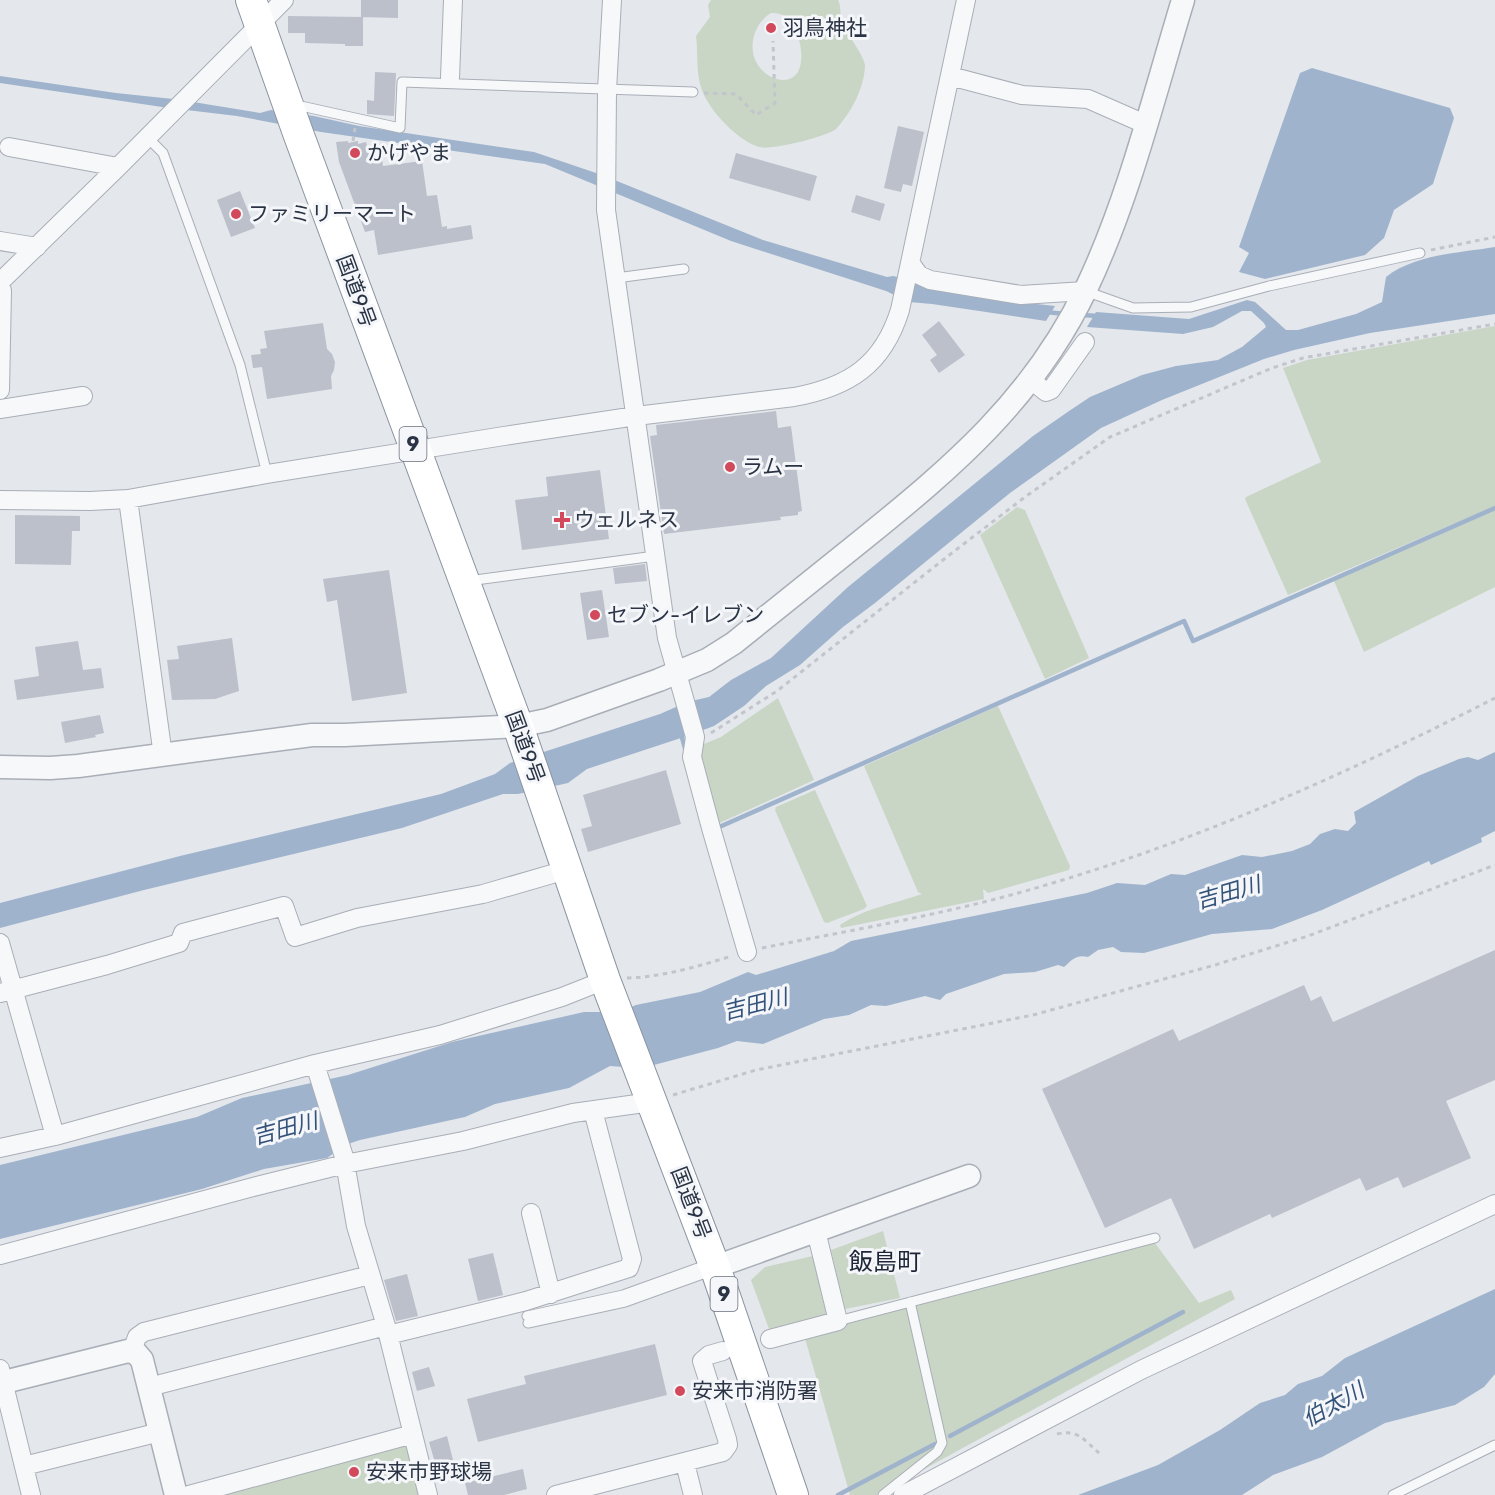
<svg xmlns="http://www.w3.org/2000/svg" width="1495" height="1495" viewBox="0 0 1495 1495" font-family="Rubik,'Noto Sans JP',sans-serif">
<rect width="100%" height="100%" fill="#e4e7ec"/>
<path fill="#c9d6c5" fill-rule="evenodd" d="M711 0H838C842 8 839 18 843 26 848 35 865 57 865 66 864 88 852 111 837 128 830 136 770 151 759 147 741 142 717 118 708 102 694 80 699 60 696 36L710 17 708 5ZM771 13C777 13 783 14 788 18 797 27 803 49 801 61 799 86 774 84 761 69 746 53 752 24 771 13Z
M1495 326V506L1288 595 1245 499 1246 497 1321 462 1283 368 1307 360Z
M1017 507 1025 510 1089 658 1045 679 980 535Z
M1495 510V587L1364 652 1334 581Z
M778 698 814 780 715 825 701 773 699 746 721 737Z
M998 706 1070 866 1069 870 988 893 983 889 984 899 841 928 840 925C865 908 894 904 922 894L918 892 864 766Z
M815 790 867 906 864 909 827 923 824 922 775 810 776 807Z
M883 1231 900 1298 845 1309 831 1250Z
M1155 1243 1199 1303 1231 1290 1235 1299 877 1495H850L804 1335Z
M813 1256 829 1313 825 1316 769 1329 751 1280 765 1267Z
M402 1441 412 1450 423 1495H208Z"/>
<path fill="#9fb4cc" d="M1312 68 1450 108 1454 118 1433 184 1394 210 1384 238 1365 255 1265 279 1239 272 1249 253 1239 247 1300 73Z
M0 76 116 93 173 99 169 108 0 83Z
M187 101 260 113 271 110 314 116 359 126 534 152 602 175 763 240 887 277 893 276 1000 300 1055 306 1046 321 932 304 909 302 886 291 731 241 545 164 321 132 237 116 178 109Z
M1495 247V314L1370 333 1294 350 1264 359 1162 400 1101 428 1010 493 875 603 843 627 800 665 766 686 744 706 714 726 695 733 687 702 709 697 731 680 771 658 848 587 1033 436 1072 409 1090 397 1142 375 1176 366 1218 360 1242 347 1266 327 1264 323 1251 311H1242L1213 327 1183 334 1087 327 1096 312 1189 319 1247 300 1255 302 1286 330H1298L1356 314 1382 302 1386 277C1415 254 1460 253 1495 247Z
M685 703 693 734 587 769 568 783 518 794H503L402 828 144 890 0 928V903L180 856 441 794 495 774 510 763 660 714Z
M1495 752V831L1481 838 1482 842 1431 865 1429 861 1322 910 1272 929 1212 934 1144 953 1121 952 1113 947 1098 950 1088 957C1076 954 1072 960 1064 967L1058 965 1035 972 1004 974 946 994 940 1000 925 996 886 1006 871 1005 849 1015 824 1019 763 1044 737 1041 718 1048 650 1066 631 1007 636 1005 700 992 748 972 756 975 834 951 851 941 1087 893 1117 883 1145 885 1171 874 1185 875 1242 855 1262 857 1292 851 1310 844 1320 834 1335 829 1348 831 1356 823 1354 812 1418 776 1459 759 1468 757 1478 760Z
M584 1012H615L637 1068 610 1066 569 1088 495 1104 465 1117 360 1140 345 1145 327 1158 264 1169 202 1189 0 1239V1165L197 1117 242 1098 348 1075 452 1042Z
M1495 1289V1374L1484 1387 1455 1405 1385 1423 1322 1457 1273 1475 1242 1495H1078L1158 1465 1220 1430 1260 1403 1285 1395 1298 1384 1322 1376 1345 1358Z"/>
<g fill="none" stroke-linecap="round" stroke-linejoin="round">
<path stroke="#9fb4cc" stroke-width="4.5" d="M1045 312 1066 314
M1081 315 1099 316
M681 734 686 752
M717 828 1184 621 1193 641 1495 508
M950 1436 1183 1312
M838 1495 935 1444"/>
</g>
<path fill="#bbc0ca" d="M361 0H398V18L361 17Z
M288 16 363 17V46H345V44L305 43V33H288Z
M375 72 396 73 394 116 367 114V100L374 101Z
M898 126 924 132 912 186 903 184 901 192 884 188Z
M348 141V143L358 141V144L366 142 367 146 380 144 383 166 422 161 427 196 437 195 442 227 447 226V229L471 225 473 239 378 255 374 230 365 232 339 162 336 142Z
M736 153 817 176 810 201 729 178Z
M240 191 255 228 231 237 217 200Z
M856 195 885 204 880 221 851 212Z
M939 321 965 355 939 373 930 360 937 355 922 335Z
M323 323 327 349 332 354 335 362 334 370 331 376 332 389 267 399 262 367 253 368 251 355 261 354 260 349 267 348 264 331Z
M776 411 778 428 791 426 802 511 798 512V515L780 517 781 520 664 534 650 436 657 435 656 425Z
M600 470 609 539 522 550 515 500 548 496 546 477Z
M15 515 80 516V531H72L71 565 15 564Z
M645 564 647 581 615 584 613 568Z
M389 570 407 693 352 701 337 600 327 602 323 579Z
M602 590 609 637 587 640 580 593Z
M232 638 239 691 215 699 172 700 167 660 179 659 177 646Z
M78 641 83 670 101 668 104 688 17 700 14 680 39 676 35 647Z
M100 715 104 733 95 735 96 737 65 743 61 722Z
M666 770 681 824 588 852 581 829 592 826 583 795Z
M1495 950V1080L1446 1101 1471 1158 1403 1188 1398 1177 1366 1191 1360 1178 1272 1218 1270 1214 1194 1249 1171 1198 1105 1228 1042 1089 1173 1029 1179 1041 1304 985 1311 1001 1321 996 1333 1022Z
M493 1253 503 1295 478 1301 468 1259Z
M407 1274 418 1316 396 1321 384 1280Z
M655 1344 667 1395 478 1442 467 1399 526 1384 524 1376Z
M429 1367 435 1386 417 1391 412 1372Z
M447 1436 453 1460 448 1461 451 1469 438 1473 429 1442Z
M523 1469 527 1489 504 1495H468L465 1483Z"/>
<g fill="none" stroke-linecap="round" stroke-linejoin="round">
<defs>
<path id="service" d="M292 104 400 128 402 82 693 92
M148 138 163 153 240 365 267 474
M616 278 684 269
M1085 291 1133 308 1191 307 1269 286 1420 253
M468 581 655 556
M527 1316 623 1295 709 1264
M838 1321 1155 1238
M528 1323 625 1302 711 1271
M883 1495 937 1452 942 1443 910 1302
M1393 1495 1495 1445"/>
<path id="minor" d="M612 0 607 90 606 210 667 638 695 737 692 757 711 828 747 952
M950 76 1022 95 1088 99 1145 124
M450 78 453 0
M9 147 118 167
M0 241 37 247
M911 264 919 275 930 280 1021 295 1085 291
M0 282 118 167 284 0
M0 283 2 291 0 390
M1031 380 1046 392 1051 390 1085 342
M0 409 83 396
M128 499 163 756
M0 500 90 501 128 499 267 474 504 436 636 416 794 397C849 387 883 365 900 310L966 0
M0 943 55 1136
M0 993 107 965 179 943 183 933 284 906 295 937 357 918 483 894 566 870
M315 1064 344 1157 356 1226 386 1326 428 1495
M0 1148 55 1136 315 1064 440 1035 562 997 605 980
M531 1213 551 1294
M0 1255 257 1186 345 1164 463 1141 573 1113 651 1102
M388 1335 526 1301 629 1268 632 1259 595 1118
M770 1339 838 1321 816 1231
M132 1351 137 1337 144 1332 370 1275
M0 1369 31 1495
M149 1387 386 1326
M685 1463 693 1495
M24 1466 160 1432
M189 1495 413 1434
M556 1495 723 1452 728 1445 727 1439 702 1361 709 1355 723 1351
M903 1495 1141 1370 1495 1204"/>
<path id="tertiary" d="M0 767 50 768 78 766 312 735H345L518 726 547 720 659 680 707 660 734 643C776 609 819 575 861 541 953 467 1034 398 1086 289 1129 199 1154 95 1183 0
M715 1267 969 1176
M0 1383 128 1351 136 1353 142 1360 176 1495"/>
<path id="trunk" d="M251 0 298 133 518 726 605 980 716 1270 793 1495"/>
</defs>
<use href="#service" stroke="#a9aeb7" stroke-width="11"/>
<use href="#minor" stroke="#a9aeb7" stroke-width="20"/>
<use href="#tertiary" stroke="#a9aeb7" stroke-width="25"/>
<use href="#trunk" stroke="#8b94a3" stroke-width="32"/>
<path stroke="#c2c5cb" stroke-width="3" stroke-dasharray="4.5 4.5" stroke-linecap="butt" d="M704 93 736 94 756 115 775 103 773 41
M353 141 355 128
M1431 250 1495 237
M711 733 777 691 948 556 1025 497 1110 437 1272 368 1303 358 1495 324
M762 948C857 929 953 913 1046 885 1202 839 1350 772 1495 698
M627 978C663 977 699 966 732 956
M673 1095 756 1070 1033 1015 1215 965 1308 936 1495 865
M1057 1434C1078 1429 1084 1440 1099 1453"/>
<use href="#service" stroke="#f7f8fa" stroke-width="9"/>
<use href="#minor" stroke="#f7f8fa" stroke-width="18"/>
<use href="#tertiary" stroke="#f7f8fa" stroke-width="22"/>
<use href="#trunk" stroke="#fff" stroke-width="30"/>
</g>
<g fill="#d1495b" stroke="#f4f6f9" stroke-width="2">
<circle cx="771" cy="28" r="6"/>
<circle cx="355" cy="153" r="6"/>
<circle cx="236" cy="214" r="6"/>
<circle cx="730" cy="467" r="6"/>
<path d="M559 511h6v6h6v6h-6v6h-6v-6h-6v-6h6z"/>
<circle cx="595" cy="615" r="6"/>
<circle cx="680" cy="1391" r="6"/>
<circle cx="354" cy="1472" r="6"/>
</g>
<g text-anchor="middle" stroke-width="6" stroke-linejoin="round" paint-order="stroke">
<g fill="#f4f6f9" stroke="#676e7b" stroke-width="1.5">
<rect x="399.5" y="427" width="27" height="34" rx="4.5"/>
<rect x="710.5" y="1277" width="27" height="34" rx="4.5"/>
</g>
<g font-size="20" font-weight="bold" fill="#2b3445">
<text x="413" y="451">9</text>
<text x="724" y="1301">9</text>
</g>
<g font-size="21" fill="#2b3445" stroke="#f4f6f9" text-anchor="start">
<text x="783" y="35">羽鳥神社</text>
<text x="367" y="160">かげやま</text>
<text x="248" y="221">ファミリーマート</text>
<text x="742" y="474">ラムー</text>
<text x="574" y="527">ウェルネス</text>
<text x="607" y="622">セブン-イレブン</text>
<text x="692" y="1398">安来市消防署</text>
<text x="366" y="1479">安来市野球場</text>
</g>
<g font-size="21" fill="#2b3445" stroke="#f4f6f9">
<text transform="translate(356 291) rotate(70)" y="7">国道9号</text>
<text transform="translate(525 747) rotate(70)" y="7">国道9号</text>
<text transform="translate(691 1203) rotate(69)" y="7">国道9号</text>
</g>
<g font-size="22" font-style="italic" fill="#34527a" stroke="#f4f6f9">
<text transform="translate(1228 892) rotate(-16)" y="8">吉田川</text>
<text transform="translate(755 1004) rotate(-14)" y="8">吉田川</text>
<text transform="translate(285 1128) rotate(-15)" y="8">吉田川</text>
<text transform="translate(1333 1404) rotate(-29)" y="8">伯太川</text>
</g>
<g font-size="24" fill="#1d2536" stroke="#f4f6f9">
<text x="885" y="1270">飯島町</text>
</g>
</g>
</svg>
